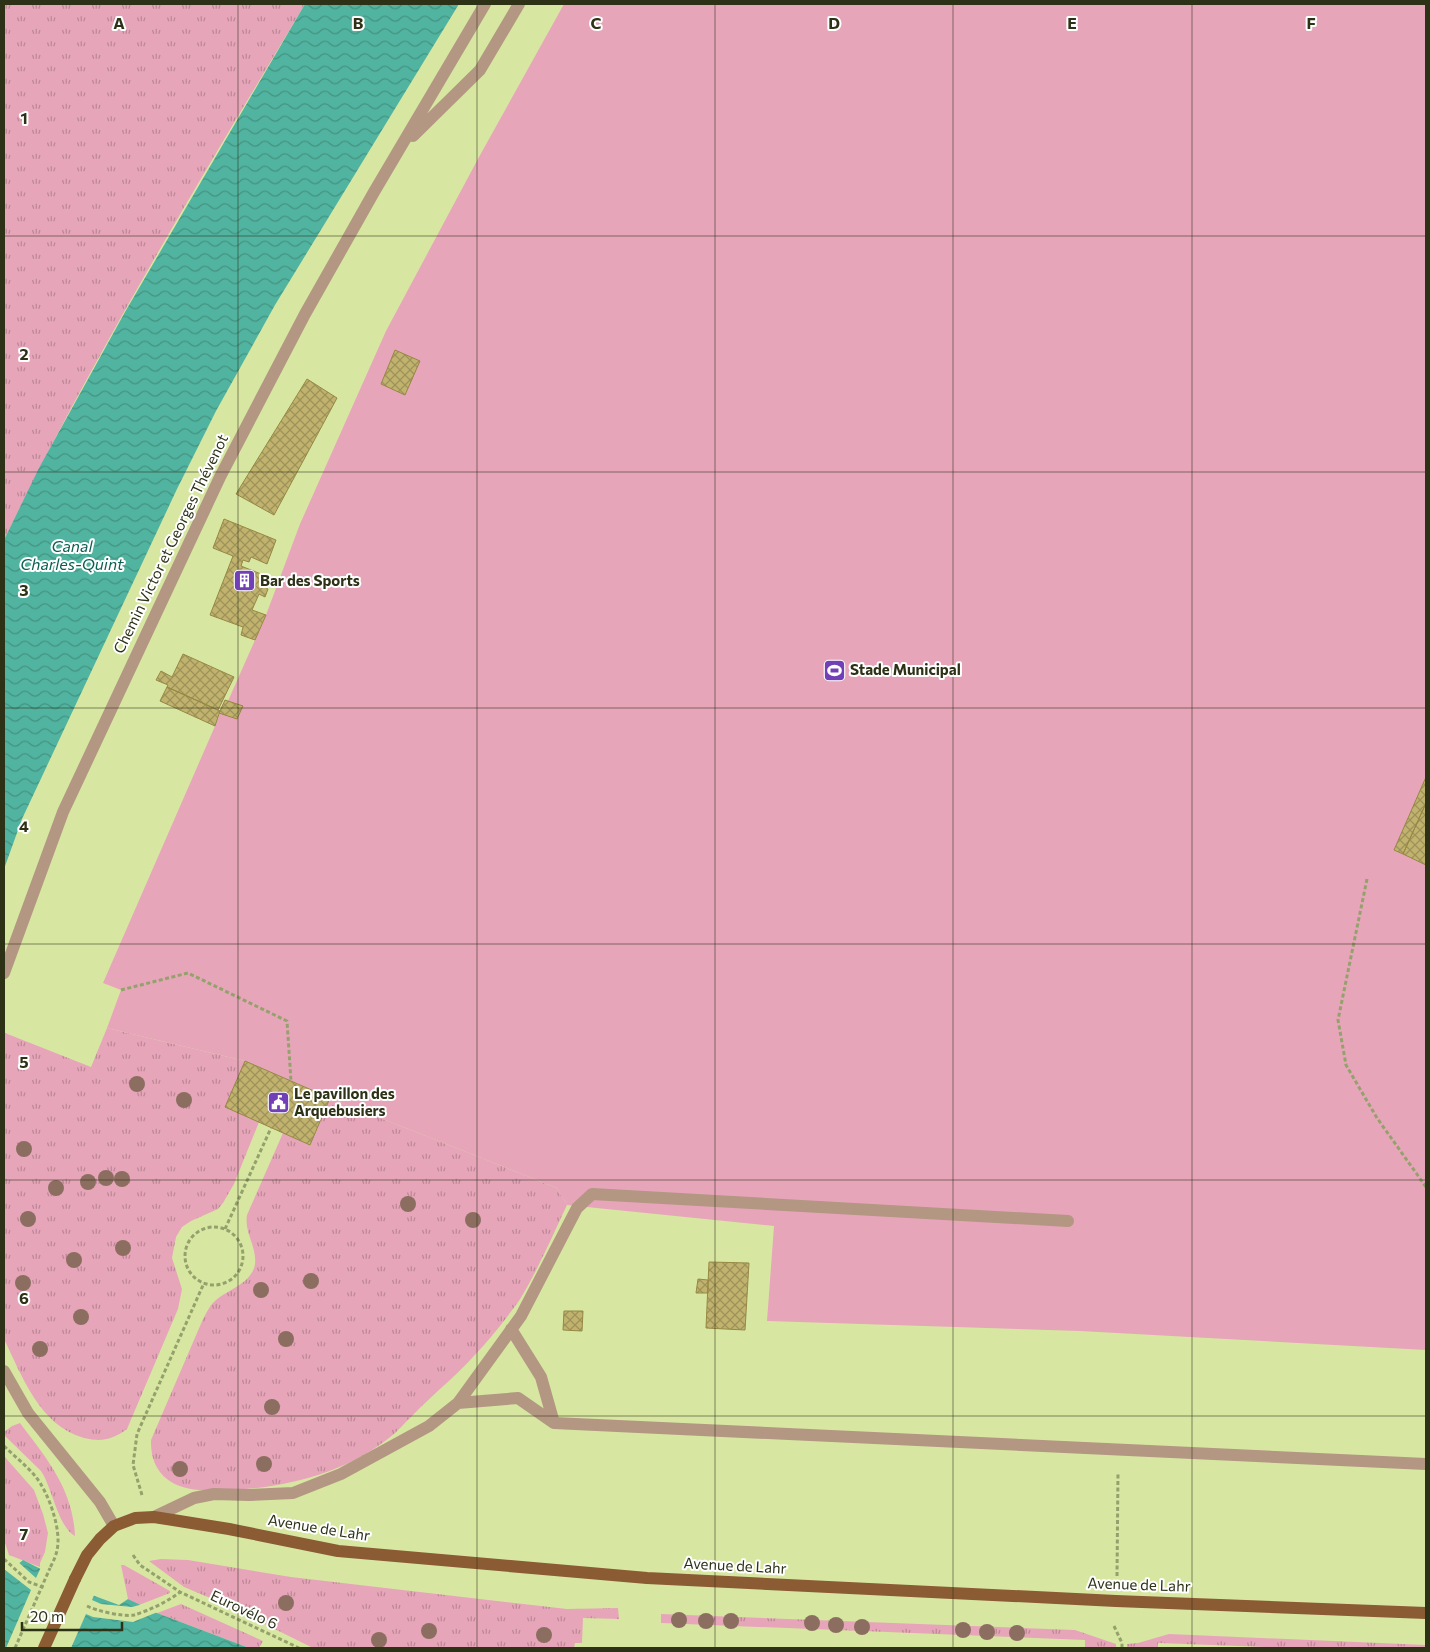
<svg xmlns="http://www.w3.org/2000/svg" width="1430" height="1652" viewBox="0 0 1430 1652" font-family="Commissioner,sans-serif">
<defs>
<pattern id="grass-tufts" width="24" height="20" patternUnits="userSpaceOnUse" patternTransform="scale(1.25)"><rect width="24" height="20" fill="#e7a5ba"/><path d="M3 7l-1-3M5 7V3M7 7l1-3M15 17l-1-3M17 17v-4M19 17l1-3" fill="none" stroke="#bc8796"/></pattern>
<pattern id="water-waves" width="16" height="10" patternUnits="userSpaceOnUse" patternTransform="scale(1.25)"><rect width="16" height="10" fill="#51b4a0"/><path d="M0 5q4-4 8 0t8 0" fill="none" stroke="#449381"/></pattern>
<pattern id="building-cross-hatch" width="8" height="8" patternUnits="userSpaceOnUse" patternTransform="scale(1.25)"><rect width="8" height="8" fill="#c1b36e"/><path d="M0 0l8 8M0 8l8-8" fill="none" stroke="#9d9259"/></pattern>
</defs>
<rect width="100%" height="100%" fill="#d7e7a2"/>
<path fill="url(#grass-tufts)" d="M4 4H305C200 180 93 356 4 540Z
M107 1028 245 1061 259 1122 234 1184 223 1203 218 1209 191 1221 182 1227 176 1237 172 1258 182 1289 178 1309 127 1429C112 1440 101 1442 84 1438 40 1426 22 1376 4 1339V1034L5 1033 91 1067Z
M330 1098 557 1188 567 1205C553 1235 539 1267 522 1296 518 1303 512 1310 507 1317 487 1343 465 1367 440 1389 431 1398 421 1406 413 1415 406 1421 401 1428 394 1434 342 1478 266 1493 199 1490 169 1488 150 1471 151 1440L203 1319C207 1312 210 1305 216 1300 229 1289 252 1283 255 1264 257 1246 244 1233 247 1215L283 1133 310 1145Z
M20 1423C47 1459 73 1489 75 1536 58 1527 52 1487 41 1471L4 1435V1432L12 1426Z
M4 1456 34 1490 43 1514 48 1533 45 1552 40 1563V1567L9 1555 4 1540Z
M161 1559 188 1560 291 1577 567 1609 618 1608 619 1619 583 1618 582 1643H575L574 1648H313L222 1603 184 1587 149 1561Z
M121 1565H124L170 1591V1593L139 1605 128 1599Z
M181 1604 263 1641 259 1648H249L157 1613Z
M661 1614 1075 1630 1116 1644V1648H1085V1640L661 1623Z
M1169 1634 1426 1645V1648H1296L1158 1643V1648H1127V1644L1138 1643Z"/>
<path fill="#e7a5ba" d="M564 4H1426V1350L1080 1331 767 1321 774 1226 567 1205 557 1188 330 1098 245 1061 107 1028 121 990 103 983 215 726 225 700 228 701 266 615 300 524 386 331 479 157Z"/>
<path fill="url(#water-waves)" d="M305 4H459L275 305 216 411 177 489 22 819 4 869V540L39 468 125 312Z
M23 1560 92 1595 119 1605 128 1599 157 1613 249 1648H4V1568L9 1572Z"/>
<path fill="#d7e7a2" d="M17 1561 36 1578 42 1565 95 1593 92 1600 101 1604 132 1607 143 1604 160 1611 133 1622 93 1617 86 1614 71 1648H6L31 1590 4 1569V1566L9 1569Z"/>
<path fill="url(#building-cross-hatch)" stroke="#958843" d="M395 350 420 361 405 395 381 384Z
M307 379 337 398 274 515 236 494Z
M224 519 276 540 267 564 251 557 249 562 243 560 241 566 266 576 262 586 268 589 265 597 259 594 252 610 266 615 255 640 241 635 243 627 210 615 233 556 213 548Z
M183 654 234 677 218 710 167 687 168 685 156 680 161 671 172 677Z
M167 687 220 711 215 726 160 701Z
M225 700 243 706 237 719 219 713Z
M1426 777V803L1403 854 1394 850Z
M1426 803V865L1403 854Z
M245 1061 330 1098 310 1145 225 1107Z
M709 1262 749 1263 745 1330 706 1328Z
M698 1279 708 1280V1293H696Z
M564 1311H583L582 1331 563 1330Z"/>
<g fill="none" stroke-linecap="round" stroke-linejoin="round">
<path stroke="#95a16c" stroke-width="3" stroke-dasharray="4 2.5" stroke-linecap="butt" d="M1367 879 1338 1020 1346 1065 1377 1118 1426 1187
M121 990 188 973 287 1021 291 1081
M185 1256a29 29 0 1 1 58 0a29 29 0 1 1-58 0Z
M225 1229 271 1128
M4 1446C14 1456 26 1465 35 1476 48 1491 62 1530 57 1550 56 1556 53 1562 50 1568
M142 1495 133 1465 137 1434 204 1283
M133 1555 140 1565 180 1592 299 1648
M4 1559 29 1582 45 1588
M1117 1576 1118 1472
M87 1606C97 1611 123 1617 134 1615 148 1611 169 1601 180 1592
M1114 1626 1122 1643V1648"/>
<path stroke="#b39783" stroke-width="12" d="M413 136 480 70 519 4
M4 973 63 812 220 477 305 314 374 192 485 4
M511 1329 541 1377 554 1423
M4 1371 28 1413 100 1502 114 1526
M458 1403 518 1398 554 1423 1426 1464
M154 1517 194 1498 214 1494 249 1495 293 1493 341 1474 429 1426 458 1403 521 1316 577 1208 592 1194 1068 1221"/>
<path stroke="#8b5b34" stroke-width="12" d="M75 1579 87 1555 100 1539 114 1526 135 1518 154 1517 229 1529 338 1551 647 1578 1116 1601 1426 1613"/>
<path stroke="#95a16c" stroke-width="3" stroke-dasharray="4 2.5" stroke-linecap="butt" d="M15 1648 50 1568"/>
<path stroke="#8b5b34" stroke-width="12" d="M44 1648 75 1579"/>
</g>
<g fill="#8c6e60">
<circle cx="137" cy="1084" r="8"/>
<circle cx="184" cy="1100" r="8"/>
<circle cx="24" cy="1149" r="8"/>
<circle cx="106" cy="1178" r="8"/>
<circle cx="122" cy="1179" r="8"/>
<circle cx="88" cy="1182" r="8"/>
<circle cx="56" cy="1188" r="8"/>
<circle cx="408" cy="1204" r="8"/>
<circle cx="28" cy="1219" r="8"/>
<circle cx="473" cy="1220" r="8"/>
<circle cx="123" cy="1248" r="8"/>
<circle cx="74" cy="1260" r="8"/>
<circle cx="311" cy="1281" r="8"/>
<circle cx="23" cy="1283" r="8"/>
<circle cx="261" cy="1290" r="8"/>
<circle cx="81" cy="1317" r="8"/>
<circle cx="286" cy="1339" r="8"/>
<circle cx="40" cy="1349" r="8"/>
<circle cx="272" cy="1407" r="8"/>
<circle cx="264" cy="1464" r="8"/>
<circle cx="180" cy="1469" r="8"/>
<circle cx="286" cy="1603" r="8"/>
<circle cx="679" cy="1620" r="8"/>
<circle cx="706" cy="1621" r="8"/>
<circle cx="731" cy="1621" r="8"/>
<circle cx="812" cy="1623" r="8"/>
<circle cx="836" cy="1625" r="8"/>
<circle cx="862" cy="1627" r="8"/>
<circle cx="963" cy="1630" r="8"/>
<circle cx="429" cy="1631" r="8"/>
<circle cx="987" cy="1632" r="8"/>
<circle cx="1017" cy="1633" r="8"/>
<circle cx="544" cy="1635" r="8"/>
<circle cx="379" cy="1640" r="8"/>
</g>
<path fill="none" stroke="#2d3217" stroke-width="1" stroke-opacity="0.55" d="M238 4V1648M477 4V1648M715 4V1648M953 4V1648M1192 4V1648M4 236H1426M4 472H1426M4 708H1426M4 944H1426M4 1180H1426M4 1416H1426"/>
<defs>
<symbol id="building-square" viewBox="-11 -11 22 22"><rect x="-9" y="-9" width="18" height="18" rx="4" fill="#7140b7" stroke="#fff"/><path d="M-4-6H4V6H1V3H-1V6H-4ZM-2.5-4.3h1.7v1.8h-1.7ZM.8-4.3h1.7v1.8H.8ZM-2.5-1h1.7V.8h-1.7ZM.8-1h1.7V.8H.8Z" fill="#fff"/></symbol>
<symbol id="stadium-square" viewBox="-11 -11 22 22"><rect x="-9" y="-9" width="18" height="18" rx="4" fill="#7140b7" stroke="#fff"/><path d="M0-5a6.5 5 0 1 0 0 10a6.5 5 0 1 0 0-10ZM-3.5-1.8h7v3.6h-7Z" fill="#fff"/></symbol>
<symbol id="civic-square" viewBox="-11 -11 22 22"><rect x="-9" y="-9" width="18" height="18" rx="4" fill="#7140b7" stroke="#fff"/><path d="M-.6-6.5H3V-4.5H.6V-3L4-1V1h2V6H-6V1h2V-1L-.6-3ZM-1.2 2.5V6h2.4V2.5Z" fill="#fff"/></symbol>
</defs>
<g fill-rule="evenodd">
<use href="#building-square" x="232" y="568" width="25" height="25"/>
<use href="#stadium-square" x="822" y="658" width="25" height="25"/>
<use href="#civic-square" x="266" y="1090" width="25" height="25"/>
</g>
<g text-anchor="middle" stroke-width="4" stroke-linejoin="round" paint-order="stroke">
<g font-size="15" fill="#2d3217" stroke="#fff">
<text transform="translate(171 544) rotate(-64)" y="5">Chemin Victor et Georges Thévenot</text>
<text transform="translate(319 1528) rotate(9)" y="5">Avenue de Lahr</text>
<text transform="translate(735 1566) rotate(3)" y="5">Avenue de Lahr</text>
<text transform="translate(1139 1585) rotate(2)" y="5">Avenue de Lahr</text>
<text transform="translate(244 1610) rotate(25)" y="5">Eurovélo 6</text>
</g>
<g font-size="15" font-weight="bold" fill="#2d3217" stroke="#fff" text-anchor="start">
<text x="260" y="586">Bar des Sports</text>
<text x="850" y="675">Stade Municipal</text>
<text x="294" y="1099">Le pavillon des<tspan x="294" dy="17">Arquebusiers</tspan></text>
</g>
<g font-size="16" font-style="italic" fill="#0b5f52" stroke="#fff">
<text x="72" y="552">Canal<tspan x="72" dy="18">Charles-Quint</tspan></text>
</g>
</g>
<g font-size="16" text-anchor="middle" font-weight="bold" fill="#2d3217" stroke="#fff" stroke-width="4" stroke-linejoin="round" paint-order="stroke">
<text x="119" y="29">A</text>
<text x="358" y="29">B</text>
<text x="596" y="29">C</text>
<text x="834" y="29">D</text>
<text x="1072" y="29">E</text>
<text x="1311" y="29">F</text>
<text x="24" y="124">1</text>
<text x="24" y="360">2</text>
<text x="24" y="596">3</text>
<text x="24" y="832">4</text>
<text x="24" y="1068">5</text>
<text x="24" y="1304">6</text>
<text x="24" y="1540">7</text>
</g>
<rect width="1430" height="1652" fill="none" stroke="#2d3217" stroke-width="10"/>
<path d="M22 1622v8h100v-8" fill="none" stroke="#2d3217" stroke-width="2.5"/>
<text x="30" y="1622" font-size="15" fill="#2d3217" stroke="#ffffff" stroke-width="4" paint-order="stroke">20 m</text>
</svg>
